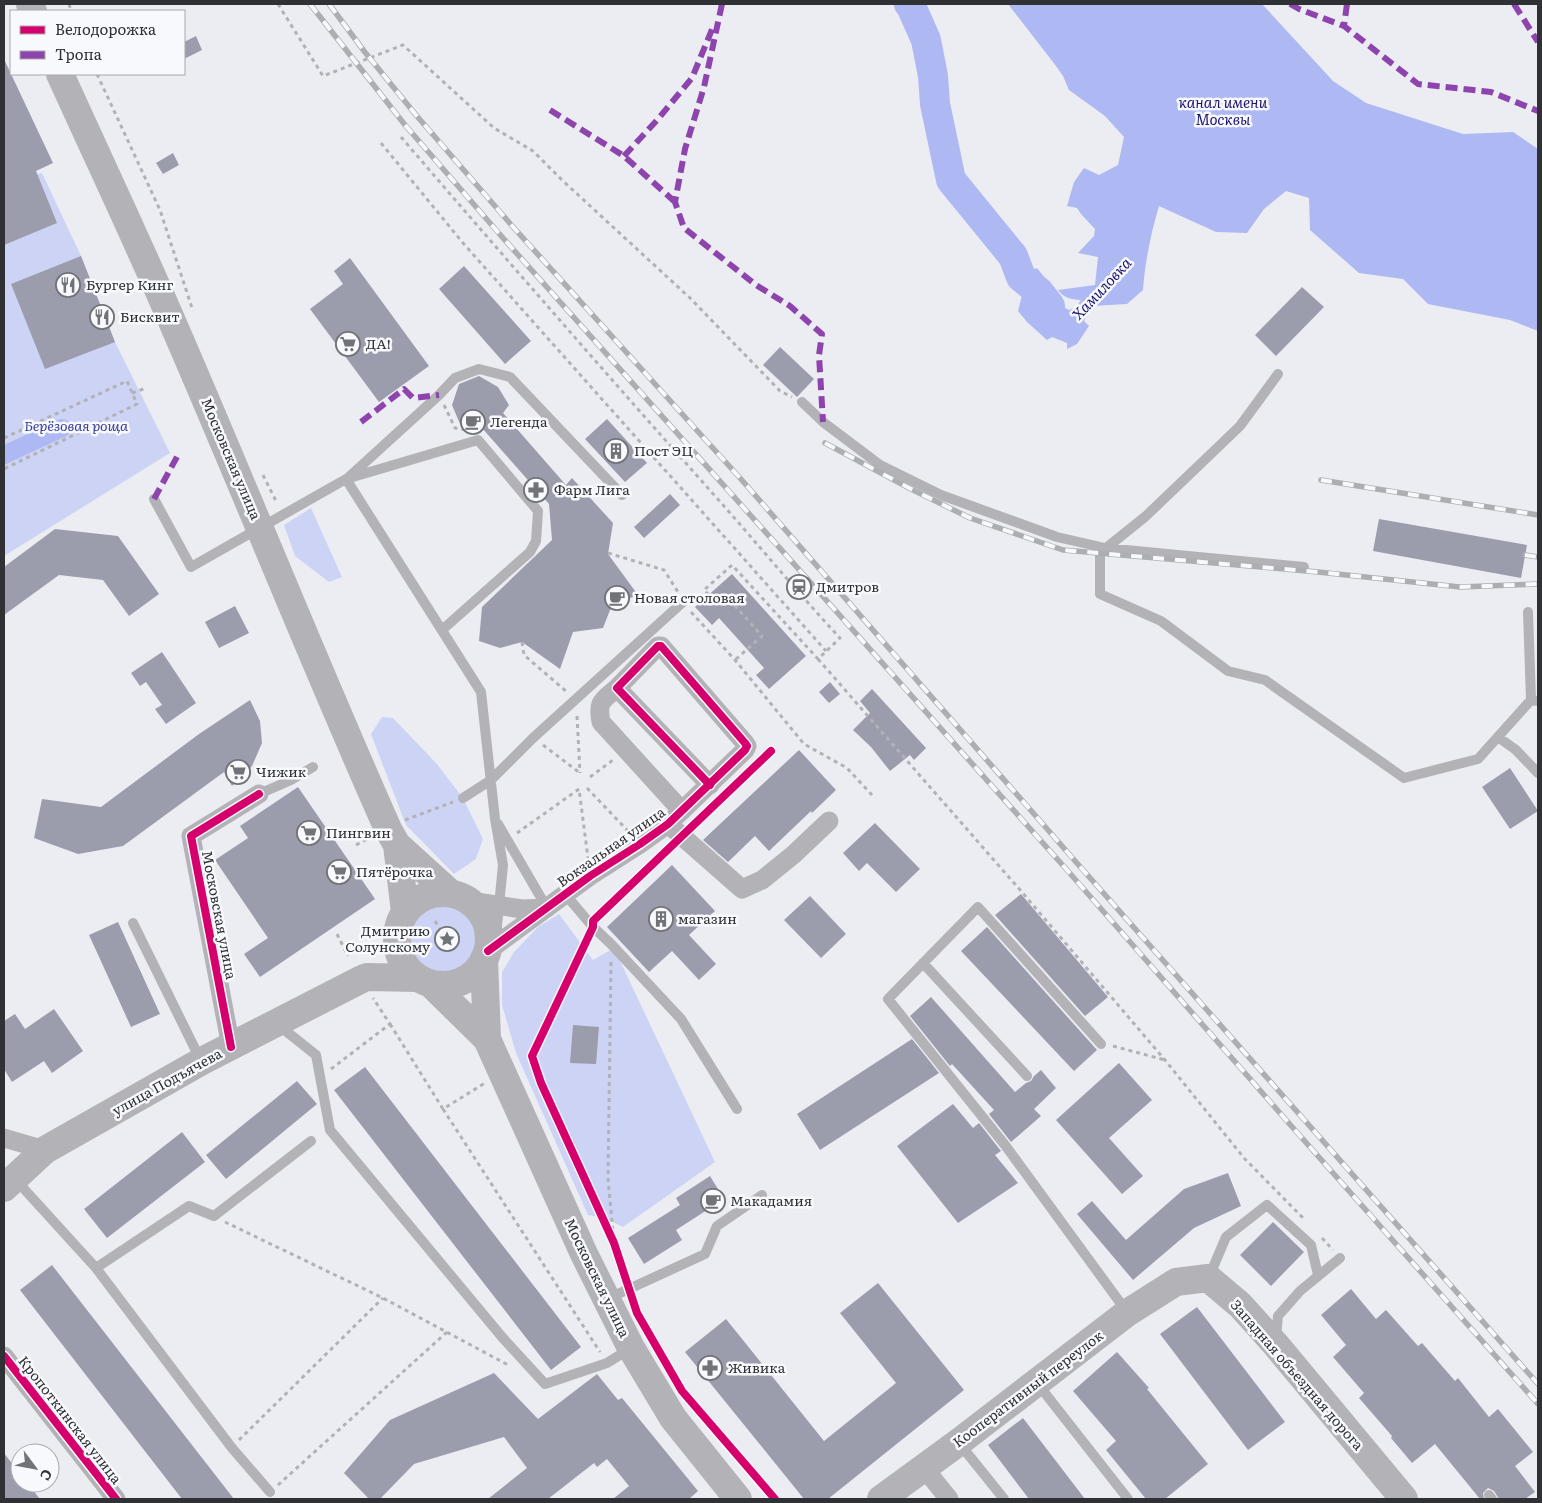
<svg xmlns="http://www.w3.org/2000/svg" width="1542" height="1503" viewBox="0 0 1542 1503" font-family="Literata,serif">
<rect width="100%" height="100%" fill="#ecedf3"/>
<path fill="#cdd3f4" d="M42 173 81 256 115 342 170 453 4 556V183Z
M311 508 342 577 329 582 295 556 284 525Z
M382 717 393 718 436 763 463 798 483 839 476 859 454 874 406 825 371 734Z
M402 939a40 40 0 1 1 80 0a40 40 0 1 1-80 0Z
M559 914 593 960 614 948 715 1162 623 1227 605 1218 588 1215 516 1053 502 1005V972L514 952 538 927Z"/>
<path fill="#aeb8f2" d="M1008 4H1262L1333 81 1366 103 1463 134 1513 132 1538 149V331L1510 320 1428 304 1403 279 1359 273 1310 230 1309 198 1286 191 1264 209 1247 233 1216 232 1159 206C1151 233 1145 261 1143 290L1127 304 1092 306 1084 321 1089 326 1077 344 1067 349V343L1052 337 1047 340 1027 322 1018 311 1025 284 1021 277 1037 268 1048 282 1051 296 1056 303 1069 310 1076 307 1081 300C1071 299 1065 299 1058 290L1095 285 1098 257 1078 253 1094 236 1095 229 1081 214 1077 208 1067 206 1074 182 1084 168 1099 175 1118 165 1124 137 1105 116 1069 90 1063 76 1056 66Z"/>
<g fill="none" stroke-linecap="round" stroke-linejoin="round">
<path stroke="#aeb8f2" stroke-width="18" d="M4 455 62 428"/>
<path stroke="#aeb8f2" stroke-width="30" d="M909 4 911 6 926 40 933 76 935 104 951 180 1013 256 1021 277 1039 292 1050 306"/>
</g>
<path fill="#9b9dad" d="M196 36 202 50 184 59V42Z
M4 59 53 163 36 171 57 223 4 245Z
M173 153 179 165 163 174 156 163Z
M81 256 115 342 45 369 11 284Z
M350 258 429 366 379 402 310 309 343 284 334 271Z
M464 266 531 341 505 364 439 289Z
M1302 287 1324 307 1276 356 1255 335Z
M780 347 814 379 797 397 763 365Z
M479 376 498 387 509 405 503 413 566 485 572 478 613 523 608 554 638 595 612 605 603 628 573 632 560 669 522 642 500 648 479 641 482 607 552 540 549 504 482 428 460 424 452 405 459 384Z
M607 419 647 463 625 482 585 439Z
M670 494 680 505 644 538 634 527Z
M1379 519 1527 545 1521 578 1373 551Z
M55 529 118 536 159 594 129 616 103 580 59 575 4 615V567Z
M732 574 806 656 769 689 756 675 764 668 719 618 712 625 695 607Z
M235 606 249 633 219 648 205 622Z
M162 652 196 703 166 724 155 709 162 705 146 682 140 686 131 673Z
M830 682 840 694 829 703 819 692Z
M872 689 926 748 914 760 910 755 890 771 871 747 853 730 870 713 860 701Z
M250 700 260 721 262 743 252 766 232 786 224 772 123 846 78 854 34 838 42 799 101 807 199 734Z
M799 750 836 790 812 813 811 811 769 851 755 836 728 862 703 840Z
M1510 768 1538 811 1510 829 1482 787Z
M298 787 375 899 260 977 244 954 268 938 215 860 248 838 240 826Z
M875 823 920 869 896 892 867 863 859 871 843 853Z
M672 865 715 911 689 935 716 964 699 980 672 951 649 972 607 927Z
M1021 894 1108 997 1085 1016 995 915Z
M810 896 846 934 821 958 784 920Z
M118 922 160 1014 131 1027 89 935Z
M987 927 1097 1050 1074 1071 961 951Z
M931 997 1015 1092 1026 1083 1031 1081 1034 1076 1041 1070 1056 1088 1034 1109 1041 1116 1011 1142 989 1114 994 1110 952 1064 950 1066 910 1016Z
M54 1009 83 1051 52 1073 44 1061 12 1082 4 1069V1021L15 1014 25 1029Z
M573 1025 599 1027 596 1064 570 1063Z
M912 1039 939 1073 820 1150 797 1114Z
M1119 1063 1152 1100 1109 1138 1143 1176 1122 1194 1056 1120Z
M365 1067 581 1347 551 1370 334 1090Z
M297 1081 317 1104 226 1179 206 1155Z
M953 1104 973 1128 979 1123 1001 1151 995 1155 1018 1183 958 1223 897 1146Z
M182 1132 205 1162 107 1238 84 1209Z
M1228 1173 1241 1206 1194 1228 1133 1280 1077 1214 1092 1201 1126 1240 1184 1189Z
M710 1176 724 1199 676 1230 682 1240 644 1264 628 1238 680 1205 676 1198Z
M1273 1222 1304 1252 1271 1286 1240 1255Z
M52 1265 234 1499H182L20 1290Z
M878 1283 964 1390 828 1499H804L685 1352 726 1319 824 1441 896 1383 840 1313Z
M1351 1289 1376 1319 1386 1310 1418 1346 1422 1343 1455 1381 1458 1378 1489 1417 1498 1409 1533 1452 1515 1466 1535 1492 1525 1499H1499L1494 1491 1488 1488 1483 1493 1484 1499H1480L1435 1444 1412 1463 1391 1438 1392 1436 1359 1398 1364 1393 1333 1357 1346 1345 1321 1315Z
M1197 1307 1285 1422 1248 1450 1160 1334Z
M1117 1352 1149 1388 1147 1389 1208 1464 1165 1499H1146L1106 1450 1116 1441 1073 1391Z
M494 1373 538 1419 597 1374 618 1400 622 1398 698 1491 689 1499H613L629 1486 607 1459 597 1467 594 1463 548 1499H488L527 1468 504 1437 414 1464 380 1499H369L344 1473 390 1420Z
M1023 1418 1085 1499H1029L988 1445Z
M4 1453 20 1474V1483H27L40 1499H4Z"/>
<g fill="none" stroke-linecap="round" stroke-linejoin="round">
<path stroke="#b2b2b6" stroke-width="3" stroke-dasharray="4 4" stroke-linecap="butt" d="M69 4 71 11
M278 4 323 76 403 45 494 128 533 151 562 180 690 298 780 391 792 397
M97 74 160 210 193 311
M401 137C505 258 609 377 715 496 757 543 797 592 840 638L818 659 732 565 704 590 718 604 727 597 762 636 735 660
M381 143 463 243 826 651
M132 393 146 388
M444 405 455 428 466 430
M4 438 127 381 137 404 4 469
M263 475 277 503
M608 553 664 570 678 592
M691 612 735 660 804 744 847 768 872 795
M522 642 524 655 567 692
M818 659 1021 891 1165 1060 1244 1158 1304 1219
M577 716 580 773
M543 745 580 773
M590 777 613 760
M587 788 628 831
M405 820 453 802
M517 833 579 789 588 858
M356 845 369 838
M435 921 443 934
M337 934 348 956
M588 938 532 1059 541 1083 572 1140 612 1240
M611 962 608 1179 614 1243 625 1278
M390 1024 443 1109 485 1083
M1113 1046 1165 1060
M331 1069 390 1024 373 998
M443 1109 600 1352
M225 1222 383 1298 510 1366
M1322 1238 1333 1250
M687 1396 776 1499
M239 1440 383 1298
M278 1485 447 1332"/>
<path stroke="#b3b3b7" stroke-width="10" d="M1278 374 1240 426 1146 516 1100 553V594L1161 621 1228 671 1265 680 1404 778 1478 759 1531 700 1538 701
M802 402 823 422 880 465 941 495 1057 537 1105 548 1304 567
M349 477 439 395 455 378 479 369 510 377 622 495
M346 479 481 692 495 819 503 865 497 926 489 948
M154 499 191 567 346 479 478 440 538 511 536 541 530 552 442 630
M1528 612 1531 700
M1498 737 1516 750 1538 773
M259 794 291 780 313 767
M463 798 491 780 533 738 684 601
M498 824 547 908
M565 894 593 927 611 944 681 1019 737 1109
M133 923 201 1061
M923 963 1027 1076
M277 1024 316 1055 330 1130 502 1337 545 1384 607 1363 631 1348
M1101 1044 978 907 888 999 1005 1145 1127 1312
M15 1179 96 1268 232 1448 270 1492
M96 1268 189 1206 214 1216 311 1141
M1209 1277 1226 1237 1267 1205 1311 1245 1318 1275
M607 1299 705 1254 717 1226 762 1195
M1276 1337 1278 1316 1300 1291 1340 1258
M1037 1383 1128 1499
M959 1443 1004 1499
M1489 1495 1492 1499"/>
<path stroke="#b3b3b7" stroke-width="19" d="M617 688C602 701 597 701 601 722L682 811
M668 824 742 889 762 880 793 855 829 821
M470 901 522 909 547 908
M488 951 590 876 640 844 668 824 745 750 747 746 745 743 661 646H658L617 688 710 785
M231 1047 191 836 259 794
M4 1138 45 1150
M4 1356 116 1499
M924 1468 949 1499"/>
<path stroke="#b2b2b7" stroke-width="28" d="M30 4 33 11
M60 74C98 158 138 242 174 326 247 494 314 663 388 829L397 845 450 893
M397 845 405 912
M397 939a46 46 0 1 1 92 0a46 46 0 1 1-92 0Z
M484 959 487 1039
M432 985 487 1039 584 1254 631 1348 673 1418 738 1499
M4 1188 45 1150 202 1061 362 979 367 977 417 978
M881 1499 959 1442 1127 1313 1176 1282 1208 1278 1240 1305 1276 1345 1404 1499"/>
<defs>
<path id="rail" d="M310 4 405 125 503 238 1067 870 1294 1129 1538 1404
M329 4 364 51 416 115 514 228 740 478 1076 862 1538 1384
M825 443 909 488 970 518 1063 550 1318 572 1460 587 1538 584
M1321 480 1538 515
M1525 555 1538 557"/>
</defs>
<use href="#rail" stroke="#adaeb2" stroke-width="5.5"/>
<use href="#rail" stroke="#f8f9fd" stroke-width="4" stroke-dasharray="11" stroke-linecap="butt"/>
<path stroke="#8e44ad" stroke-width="6" stroke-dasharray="12 6" stroke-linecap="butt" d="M722 4 704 87 685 149 675 202 684 228 756 285 790 306 822 334 819 355 823 422
M1290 4 1299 9 1344 26
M1347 4 1344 26 1418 84 1491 92 1538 111
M1514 4 1538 42
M550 110 624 156 675 202
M624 156 658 119 692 78 713 27
M361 422 404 389 413 398 439 395
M154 499 178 455"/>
<defs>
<path id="cycleway" d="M771 751 593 921V927L532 1056 541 1083 614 1243 637 1313 682 1391 775 1499
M488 951 590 876 640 844 668 824 745 750 747 746 745 743 661 646H658L617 688 710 785
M231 1047 191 836 259 794
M4 1356 116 1499"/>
</defs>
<use href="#cycleway" stroke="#f8f9fd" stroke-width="11"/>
<use href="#cycleway" stroke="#d6006c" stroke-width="8"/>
</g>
<defs>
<symbol id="restaurant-ring" viewBox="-11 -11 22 22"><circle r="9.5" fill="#f8f9fd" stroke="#727378" stroke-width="1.5"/><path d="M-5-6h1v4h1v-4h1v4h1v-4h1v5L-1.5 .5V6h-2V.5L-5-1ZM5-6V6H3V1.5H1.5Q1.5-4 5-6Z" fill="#727378"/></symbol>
<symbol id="supermarket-ring" viewBox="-11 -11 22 22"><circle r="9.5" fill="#f8f9fd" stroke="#727378" stroke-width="1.5"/><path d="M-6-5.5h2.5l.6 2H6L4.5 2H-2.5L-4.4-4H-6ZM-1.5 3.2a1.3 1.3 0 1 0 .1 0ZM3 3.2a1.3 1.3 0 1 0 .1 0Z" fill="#727378"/></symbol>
<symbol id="cafe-ring" viewBox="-11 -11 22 22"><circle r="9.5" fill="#f8f9fd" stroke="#727378" stroke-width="1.5"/><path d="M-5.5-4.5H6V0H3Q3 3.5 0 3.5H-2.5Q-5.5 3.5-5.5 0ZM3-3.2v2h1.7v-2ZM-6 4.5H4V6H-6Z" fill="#727378"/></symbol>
<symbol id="building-ring" viewBox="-11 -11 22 22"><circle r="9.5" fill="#f8f9fd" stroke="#727378" stroke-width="1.5"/><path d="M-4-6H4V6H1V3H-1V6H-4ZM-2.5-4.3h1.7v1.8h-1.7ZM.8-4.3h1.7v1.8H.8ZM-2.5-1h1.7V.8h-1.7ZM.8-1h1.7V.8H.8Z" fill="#727378"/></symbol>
<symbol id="pharmacy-ring" viewBox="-11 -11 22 22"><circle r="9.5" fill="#f8f9fd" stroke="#727378" stroke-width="1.5"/><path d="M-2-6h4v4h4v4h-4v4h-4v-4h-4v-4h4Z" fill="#727378"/></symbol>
<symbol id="station-ring" viewBox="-11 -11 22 22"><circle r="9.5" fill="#f8f9fd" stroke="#727378" stroke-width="1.5"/><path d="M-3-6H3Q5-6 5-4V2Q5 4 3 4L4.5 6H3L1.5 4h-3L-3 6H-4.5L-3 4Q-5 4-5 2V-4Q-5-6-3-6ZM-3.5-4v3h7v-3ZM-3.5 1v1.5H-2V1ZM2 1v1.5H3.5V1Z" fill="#727378"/></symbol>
<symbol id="sight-ring" viewBox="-11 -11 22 22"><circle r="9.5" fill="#f8f9fd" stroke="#727378" stroke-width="1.5"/><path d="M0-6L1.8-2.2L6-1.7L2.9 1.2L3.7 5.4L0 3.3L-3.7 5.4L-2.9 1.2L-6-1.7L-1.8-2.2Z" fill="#727378"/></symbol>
</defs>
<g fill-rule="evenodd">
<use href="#restaurant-ring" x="54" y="271" width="28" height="28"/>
<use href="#restaurant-ring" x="88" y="303" width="28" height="28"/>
<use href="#supermarket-ring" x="334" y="330" width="28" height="28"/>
<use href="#cafe-ring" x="459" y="408" width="28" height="28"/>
<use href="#building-ring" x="602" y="437" width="28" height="28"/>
<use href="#pharmacy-ring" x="522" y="476" width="28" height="28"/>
<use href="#station-ring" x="785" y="573" width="28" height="28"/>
<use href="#cafe-ring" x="603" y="584" width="28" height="28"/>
<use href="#supermarket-ring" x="224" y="758" width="28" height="28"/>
<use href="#supermarket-ring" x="295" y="819" width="28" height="28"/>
<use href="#supermarket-ring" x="325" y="858" width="28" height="28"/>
<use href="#building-ring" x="647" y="905" width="28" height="28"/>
<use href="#sight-ring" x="433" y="925" width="28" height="28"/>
<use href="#cafe-ring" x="699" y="1187" width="28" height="28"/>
<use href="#pharmacy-ring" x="696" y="1354" width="28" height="28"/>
</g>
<g text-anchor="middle" stroke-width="5" stroke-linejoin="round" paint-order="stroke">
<g font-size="14" fill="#303135" stroke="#f8f9fd" text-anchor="start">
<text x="86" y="290">Бургер Кинг</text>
<text x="120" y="322">Бисквит</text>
<text x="366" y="349">ДА!</text>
<text x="490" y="427">Легенда</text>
<text x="634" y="456">Пост ЭЦ</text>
<text x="554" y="495">Фарм Лига</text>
<text x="816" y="592">Дмитров</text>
<text x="634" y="603">Новая столовая</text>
<text x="256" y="777">Чижик</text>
<text x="326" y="838">Пингвин</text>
<text x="356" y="877">Пятёрочка</text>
<text x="678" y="924">магазин</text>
<text x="430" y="936" text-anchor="end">Дмитрию<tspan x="430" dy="16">Солунскому</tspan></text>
<text x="730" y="1206">Макадамия</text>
<text x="728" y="1373">Живика</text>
</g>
<g font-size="14" font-style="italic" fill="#393f9a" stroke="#f8f9fd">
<text x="76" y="431">Берёзовая роща</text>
</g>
<g font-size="14" fill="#303135" stroke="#f8f9fd">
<text transform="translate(231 459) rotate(67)" y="5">Московская улица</text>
<text transform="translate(611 847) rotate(-35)" y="5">Вокзальная улица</text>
<text transform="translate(219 915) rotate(79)" y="5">Московская улица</text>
<text transform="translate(167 1082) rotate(-29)" y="5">улица Подъячева</text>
<text transform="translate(597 1278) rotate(64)" y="5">Московская улица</text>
<text transform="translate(1297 1375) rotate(49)" y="5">Западная объездная дорога</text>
<text transform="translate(1028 1389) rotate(-37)" y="5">Кооперативный переулок</text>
<text transform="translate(70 1420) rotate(52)" y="5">Кропоткинская улица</text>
</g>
<g font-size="15" font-style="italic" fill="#1d1771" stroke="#f8f9fd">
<text x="1223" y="108">канал имени<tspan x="1223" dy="17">Москвы</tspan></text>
<text transform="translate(1102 289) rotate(-47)" y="5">Хамиловка</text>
</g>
</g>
<rect width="1542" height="1503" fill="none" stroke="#303135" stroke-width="10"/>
<rect x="10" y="10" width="175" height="65" fill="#f8f9fd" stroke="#a8a9ad"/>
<rect x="20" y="26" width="25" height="8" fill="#d6006c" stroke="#a8a9ad"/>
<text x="55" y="35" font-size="15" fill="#303135">Велодорожка</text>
<rect x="20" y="51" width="25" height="8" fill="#8e44ad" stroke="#a8a9ad"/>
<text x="55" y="60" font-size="15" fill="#303135">Тропа</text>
<g transform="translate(35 1468) rotate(122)"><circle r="24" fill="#f8f9fd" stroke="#a8a9ad"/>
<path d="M0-4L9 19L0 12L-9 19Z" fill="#727378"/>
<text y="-8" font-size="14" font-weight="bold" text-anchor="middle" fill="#303135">С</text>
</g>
</svg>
